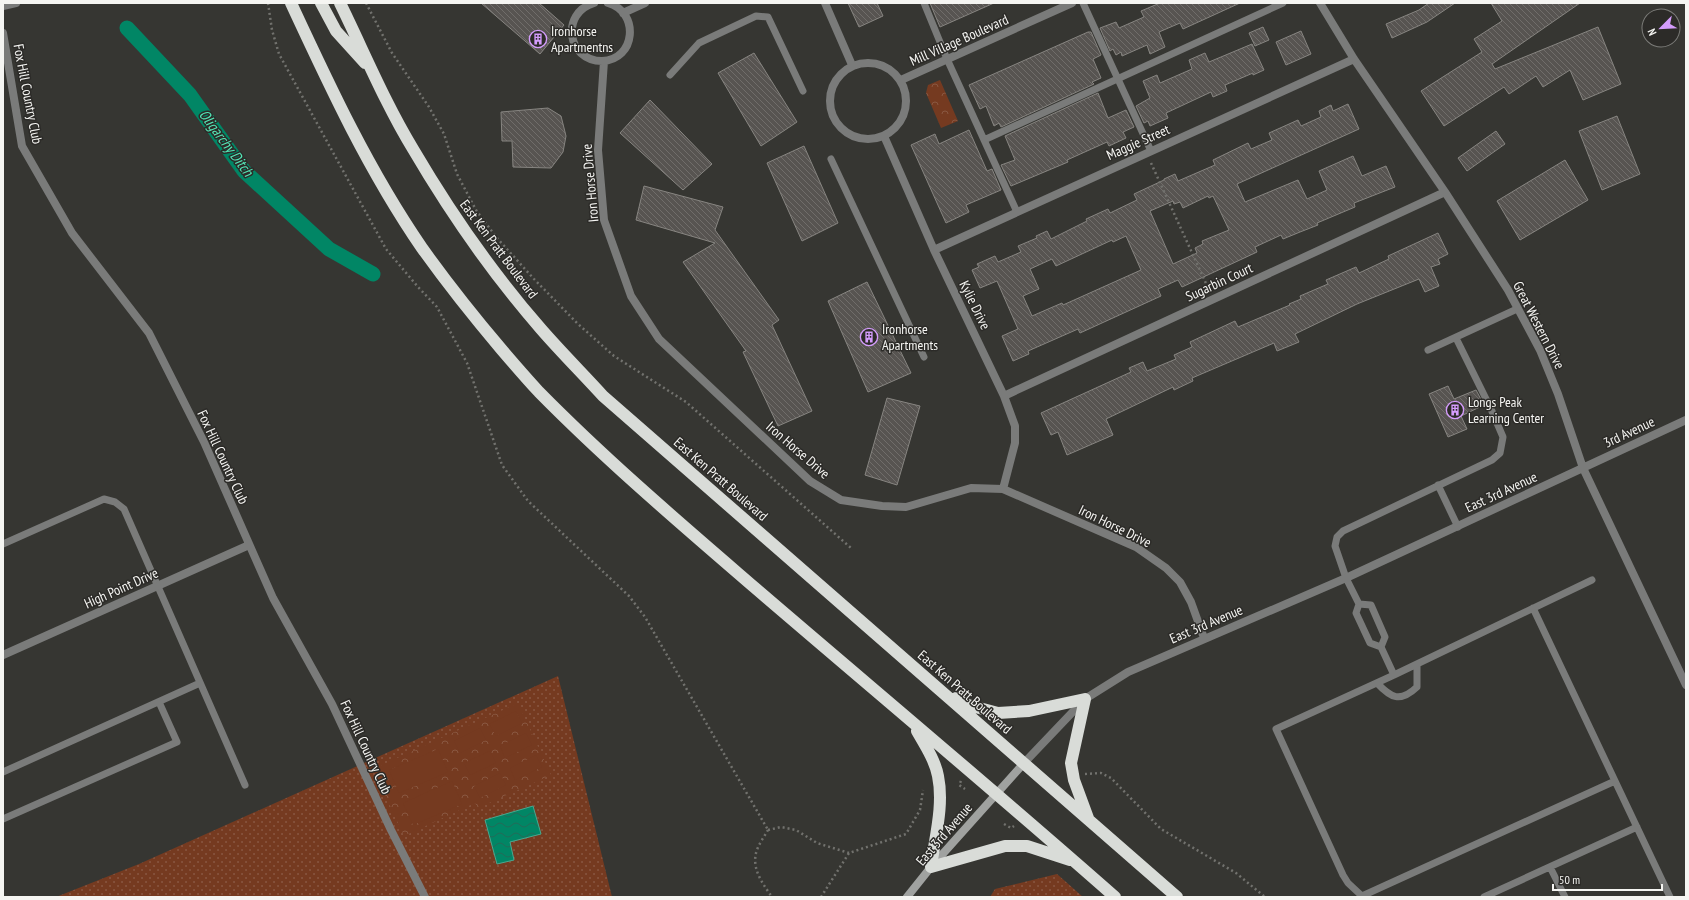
<svg xmlns="http://www.w3.org/2000/svg" width="1689" height="900" viewBox="0 0 1689 900" font-family="'PT Sans Narrow',sans-serif">
<defs>
<pattern id="grass-dots" width="8" height="8" patternUnits="userSpaceOnUse"><rect width="8" height="8" fill="#753a20"/><path d="M2 2h.1M6 6h.1" fill="none" stroke="#895741" stroke-width="1.8" stroke-linecap="round"/></pattern>
<pattern id="park-crowns" width="20" height="18" patternUnits="userSpaceOnUse"><rect width="20" height="18" fill="#753a20"/><path d="M2 6a3 3 0 1 1 6 0M12 15a3 3 0 1 1 6 0" fill="none" stroke="#895741"/></pattern>
<pattern id="water-waves" width="16" height="10" patternUnits="userSpaceOnUse"><rect width="16" height="10" fill="#018665"/><path d="M0 5q4-4 8 0t8 0" fill="none" stroke="#226b58"/></pattern>
<pattern id="building-back-hatch" width="6" height="6" patternUnits="userSpaceOnUse"><rect width="6" height="6" fill="#575451"/><path d="M-1 5l2 2M0 0l6 6M5-1l2 2" fill="none" stroke="#706d6a"/></pattern>
</defs>
<rect width="100%" height="100%" fill="#363632"/>
<path fill="url(#grass-dots)" d="M558 676 612 897H56L139 864Z
M1057 874 1083 897H990L995 889Z"/>
<path fill="url(#park-crowns)" d="M940 80 958 121 941 128 926 93 928 85Z
M518 703 551 775 478 808 475 803 404 836 373 769Z"/>
<path fill="#753a20" d="M516 711 522 723 496 736 489 724Z
M480 728 486 740 460 753 454 741Z
M526 733 532 745 505 758 500 746Z
M438 749 448 772 399 793 389 770Z
M490 751 496 763 470 775 464 763Z
M536 755 542 767 515 780 510 768Z
M500 773 506 785 480 798 474 786Z
M452 781 462 804 413 825 403 803Z"/>
<path fill="url(#water-waves)" stroke="#4aa78f" d="M533 806 541 834 510 842 514 860 497 864 485 820Z"/>
<g fill="none" stroke-linecap="round" stroke-linejoin="round">
<path stroke="#018665" stroke-width="15" d="M127 28 190 95 244 171 329 249 373 274"/>
</g>
<path fill="url(#building-back-hatch)" stroke="#878581" fill-rule="evenodd" d="M481 3H539L564 25 540 54Z
M848 3H877L883 16 859 27Z
M930 3H994L940 27Z
M1160 3H1240L1183 29 1180 23 1159 32 1165 47 1150 54 1147 45 1122 56 1121 52 1116 55 1113 49 1110 51 1100 28 1116 22 1119 28 1144 17 1141 11Z
M1429 3H1455L1427 22 1392 38 1386 24 1419 10Z
M1491 3H1580L1492 64 1495 69 1598 27 1621 84 1583 100 1570 70 1543 87 1536 76 1509 94 1504 87 1444 126 1421 91 1482 52 1474 39 1502 21Z
M1263 27 1269 40 1255 46 1249 33Z
M1301 31 1311 54 1286 65 1276 42Z
M1088 32H1091L1101 55 1093 59 1101 78 1092 82 1094 84 1001 127 999 123 994 126 986 106 980 109 969 85Z
M1252 44 1264 70 1253 75V73L1225 85 1227 91 1213 97 1211 92 1166 113 1168 118 1150 126 1148 121 1144 123 1136 106 1150 98 1143 81 1157 75 1160 83 1192 69 1189 60 1205 53 1209 62Z
M754 53 797 122 761 146 718 73Z
M1098 93 1108 118 1126 110 1134 127 1123 132 1126 138 1109 146 1107 142 1067 160 1068 162 1011 186 1001 165 1015 160 1005 136Z
M650 100 712 164 683 190 620 133Z
M1348 104 1359 129 1237 184 1245 202 1298 180 1307 199 1327 190 1319 171 1353 156 1362 176 1386 166 1395 187 1354 203 1355 207 1317 223 1318 225 1300 232 1283 239 1281 235 1255 247 1257 252 1182 287 1178 280 1158 289 1161 296 1080 333 1078 329 1028 351 1029 354 1013 361 1002 336 1018 329 997 281 980 288 972 270 979 267 977 264 995 256 998 262 1021 252 1018 246 1037 238 1036 236 1047 231 1051 239 1087 221 1086 219 1108 209 1110 213 1137 200 1134 194 1164 180V179L1175 174 1178 181 1215 165 1213 160 1248 143 1251 149 1272 140 1269 133 1298 120 1301 126 1321 117 1319 111 1331 105 1333 111ZM1208 196 1209 198 1213 196 1229 230 1202 241 1203 244 1195 248 1197 253 1173 264 1150 211 1173 201 1174 204 1180 202 1183 208ZM1126 236 1141 270 1063 305 1062 303 1032 316 1023 296 1039 289 1030 269 1052 259 1056 266 1112 240 1113 242Z
M548 108 561 116 566 136 563 152 551 168 513 167 512 141H502L501 112Z
M1617 116 1640 174 1602 190 1579 131Z
M969 130 987 171 992 169 1001 190 966 205 969 212 946 223 911 145 935 134 939 144Z
M1496 131 1505 144 1467 171 1458 158Z
M804 146 838 223 802 241 767 163Z
M1565 160 1588 200 1520 240 1497 201Z
M644 186 723 207 715 230 779 320 772 325 812 411 778 426 743 352 746 351 683 262 715 243 636 220Z
M1438 233 1448 254 1438 259 1440 264 1431 267 1439 286 1425 292 1419 279 1357 304 1295 334 1299 342 1277 351 1274 343 1192 378 1193 381 1174 390 1173 387 1106 419 1113 435 1067 455 1058 432 1051 435 1041 413 1131 372 1129 368 1143 362 1147 371 1176 359 1174 355 1192 347 1190 342 1235 321 1238 327 1290 305 1289 304 1301 299 1300 296 1328 284 1326 280 1356 267 1359 273 1389 259 1388 256Z
M867 282 911 373 868 392 828 301Z
M1448 386 1454 399 1476 390 1484 405 1461 416 1467 429 1448 437 1429 394Z
M887 398 920 406 897 485 865 475Z"/>
<g fill="none" stroke-linecap="round" stroke-linejoin="round">
<path stroke="#72726e" stroke-width="2.5" stroke-dasharray="2 3" stroke-linecap="butt" d="M268 3 272 30 279 54 386 249 418 287 437 307 467 363 502 465 528 501 629 596 645 617 768 830
M366 3 392 53 429 107 444 134 457 174 476 210 497 238 534 279 578 324 614 356 686 402 851 548
M1151 163 1209 290
M1085 774 1101 773 1111 778 1161 829 1236 873 1265 897
M961 781 959 785 965 789
M1004 824 1011 828 1014 826
M768 830 781 827 796 830 817 843 849 853
M768 830C764 837 758 845 756 853 752 870 763 884 772 897
M821 897 849 853 906 834 920 810 923 790"/>
<path stroke="#7a7b7a" stroke-width="7" d="M924 3 947 59 1017 212
M1083 3 1151 151
M670 75 699 43 756 16 768 17 803 91
M984 140 1283 3
M831 159 924 357
M1456 338 1491 409 1503 437 1500 453 1492 460 1343 531 1337 537 1335 546 1346 578 1359 604 1356 613 1370 643 1381 647 1394 675 1592 580
M1428 350 1517 309
M1438 485 1458 527
M3 544 104 499 115 502 124 509 245 785
M1359 604 1371 605 1385 637 1381 647
M1533 608 1670 897
M1377 683C1391 698 1400 703 1417 687V664
M3 772 200 683
M3 819 177 742 159 702
M1550 867 1565 897
M1362 896 1615 781
M1363 897 1348 883 1343 875 1276 729 1394 675
M1484 897 1637 827"/>
<path stroke="#7a7b7a" stroke-width="8" d="M594 3C560 13 567 61 602 61 636 60 640 12 608 3
M825 3 852 65
M1320 3 1354 59 1445 192 1508 290 1540 350 1558 394 1583 468 1686 685
M3 6 16 3
M623 13 645 3
M3 33 22 146 72 233 149 333 204 442 273 598 332 704 391 830 425 897
M604 61 598 150 604 220 631 296 659 339 810 481 841 500 882 506 906 507 971 488 1003 489 1136 547 1166 568 1180 582 1191 602 1204 638
M830 101a38 38 0 1 1 76 0a38 38 0 1 1-76 0Z
M901 80 1072 3
M884 136 934 250 1004 396 1015 426V443L1003 489
M934 250 1354 59
M1004 396 1445 192
M3 655 249 545
M1024 763 1085 699 1128 672 1346 578 1686 420"/>
<path stroke="#a0a2a0" stroke-width="8" d="M907 897 931 867 1024 763"/>
<path stroke="#d9dcd8" stroke-width="12" d="M291 3C330 87 369 171 422 248 447 283 474 317 502 350 514 364 526 378 539 392 607 461 681 524 754 587 874 690 996 792 1115 897
M321 3 336 31 365 63
M340 3C364 52 385 103 413 149 450 212 493 274 541 329 561 352 582 373 603 396L1177 897
M956 698 968 705 998 713 1029 711 1085 699 1071 763 1074 780 1088 818
M917 731C925 745 935 760 938 776 944 805 935 837 931 867L1005 846H1027L1070 860"/>
</g>
<defs>
<symbol id="building-ring" viewBox="-11 -11 22 22"><circle r="9.5" fill="#2c2b28" stroke="#d49cfc" stroke-width="1.5"/><path d="M-4-6H4V6H1V3H-1V6H-4ZM-2.5-4.3h1.7v1.8h-1.7ZM.8-4.3h1.7v1.8H.8ZM-2.5-1h1.7V.8h-1.7ZM.8-1h1.7V.8H.8Z" fill="#d49cfc"/></symbol>
</defs>
<g fill-rule="evenodd">
<use href="#building-ring" x="528" y="29" width="20" height="20"/>
<use href="#building-ring" x="859" y="327" width="20" height="20"/>
<use href="#building-ring" x="1445" y="400" width="20" height="20"/>
</g>
<g text-anchor="middle" stroke-width="3" stroke-linejoin="round" paint-order="stroke">
<g font-size="14" fill="#f5f5f2" stroke="#2c2b28" text-anchor="start">
<text x="551" y="36">Ironhorse<tspan x="551" dy="16">Apartmentns</tspan></text>
<text x="882" y="334">Ironhorse<tspan x="882" dy="16">Apartments</tspan></text>
<text x="1468" y="407">Longs Peak<tspan x="1468" dy="16">Learning Center</tspan></text>
</g>
<g font-size="14" fill="#f5f5f2" stroke="#2c2b28">
<text transform="translate(959 40) rotate(-24)" y="5">Mill Village Boulevard</text>
<text transform="translate(28 94) rotate(79)" y="5">Fox Hill Country Club</text>
<text transform="translate(1138 142) rotate(-24)" y="5">Maggie Street</text>
<text transform="translate(590 183) rotate(-95)" y="5">Iron Horse Drive</text>
<text transform="translate(499 249) rotate(53)" y="5">East Ken Pratt Boulevard</text>
<text transform="translate(1219 282) rotate(-25)" y="5">Sugarbin Court</text>
<text transform="translate(975 305) rotate(64)" y="5">Kylie Drive</text>
<text transform="translate(1539 325) rotate(63)" y="5">Great Western Drive</text>
<text transform="translate(1629 432) rotate(-25)" y="5">3rd Avenue</text>
<text transform="translate(798 450) rotate(41)" y="5">Iron Horse Drive</text>
<text transform="translate(223 457) rotate(65)" y="5">Fox Hill Country Club</text>
<text transform="translate(721 479) rotate(41)" y="5">East Ken Pratt Boulevard</text>
<text transform="translate(1501 492) rotate(-25)" y="5">East 3rd Avenue</text>
<text transform="translate(1115 526) rotate(26)" y="5">Iron Horse Drive</text>
<text transform="translate(121 588) rotate(-24)" y="5">High Point Drive</text>
<text transform="translate(1206 624) rotate(-23)" y="5">East 3rd Avenue</text>
<text transform="translate(965 692) rotate(41)" y="5">East Ken Pratt Boulevard</text>
<text transform="translate(366 747) rotate(65)" y="5">Fox Hill Country Club</text>
<text transform="translate(944 834) rotate(-49)" y="5">East 3rd Avenue</text>
</g>
<g font-size="15" font-style="italic" fill="#54e5b6" stroke="#2c2b28">
<text transform="translate(226 143) rotate(53)" y="5">Oligarchy Ditch</text>
</g>
</g>
<rect width="1689" height="900" fill="none" stroke="#f5f5f2" stroke-width="8"/>
<g transform="translate(1661 28) rotate(246)"><circle r="19" fill="#2c2b28" stroke="#7c7c79"/>
<path d="M0-3L7 15L0 10L-7 15Z" fill="#d49cfc"/>
<text y="-6" font-size="11" font-weight="bold" text-anchor="middle" fill="#f5f5f2">N</text>
</g>
<path d="M1553 884v6h109v-6" fill="none" stroke="#f5f5f2" stroke-width="2"/>
<text x="1559" y="884" font-size="12" fill="#f5f5f2" stroke="#2c2b28" stroke-width="3" paint-order="stroke">50 m</text>
</svg>
